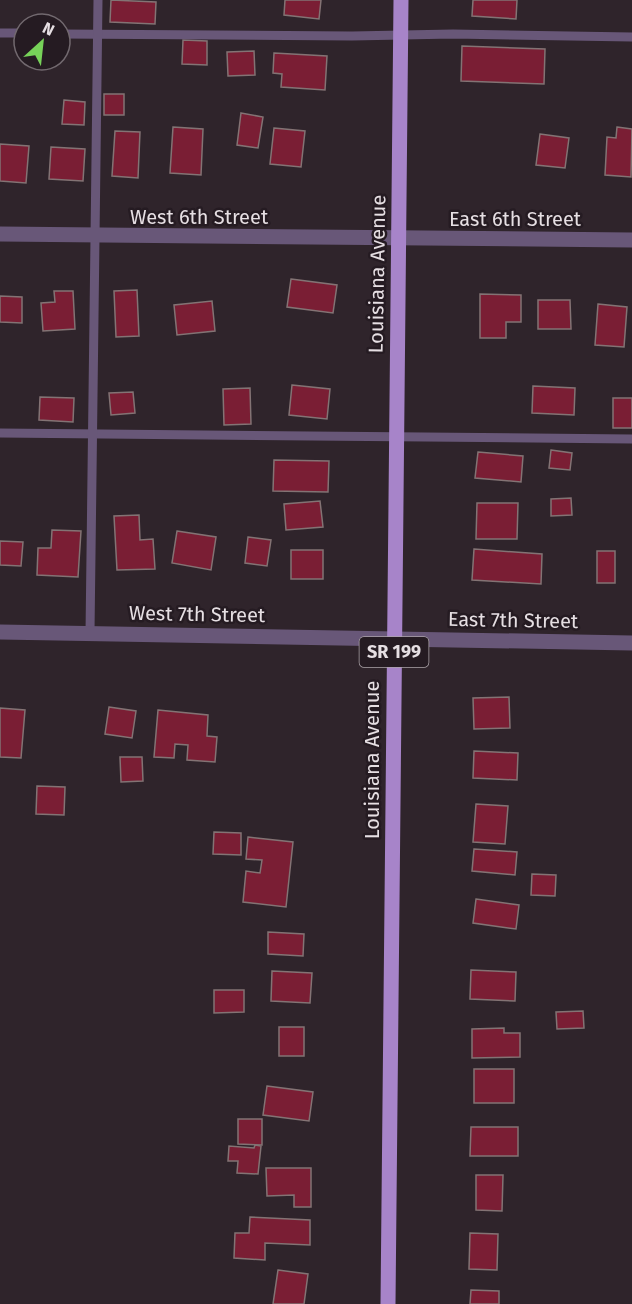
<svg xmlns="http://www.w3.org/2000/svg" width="632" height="1304" font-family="'Fira Sans',sans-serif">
<rect width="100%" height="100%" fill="#2f242b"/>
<g fill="#7a1e34" stroke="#837374" stroke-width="1.5">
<path d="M111,0L156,2L155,24L110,22Z"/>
<path d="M285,0H321L319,19L284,15Z"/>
<path d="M473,0H517L516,19L472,16Z"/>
<path d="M183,40L207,41V65L182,64Z"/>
<path d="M462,46L545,49L544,84L461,81Z"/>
<path d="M254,51L255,75L228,76L227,52Z"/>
<path d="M274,53L327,56L325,90L281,87L282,74L273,73Z"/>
<rect x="104" y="94" width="20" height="21"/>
<path d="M64,100L85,102L84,125L62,124Z"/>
<path d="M241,113L263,117L258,148L237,145Z"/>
<path d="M173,127L203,129L201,175L170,173Z"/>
<path d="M617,127L632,129L631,177L605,175L607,137L616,138Z"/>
<path d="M274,128L305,131L301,167L270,164Z"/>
<path d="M115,131L140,132L138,178L112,176Z"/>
<path d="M540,134L569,138L565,168L536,165Z"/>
<path d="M0,144L29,146L26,183L0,181Z"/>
<path d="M51,147L85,149L83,181L49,179Z"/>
<path d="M291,279L337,285L333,313L287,307Z"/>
<path d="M137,290L139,336L116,337L114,291Z"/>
<path d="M54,291H73L75,329L43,331L41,303L55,302Z"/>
<path d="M480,294L521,295V322H506V338H480Z"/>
<path d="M0,296L22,297V323L0,322Z"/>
<path d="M538,300H570L571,329H538Z"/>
<path d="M212,301L215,331L177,335L174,305Z"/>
<path d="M598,304L627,307L624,347L595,345Z"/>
<path d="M292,385L330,389L327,419L289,415Z"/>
<path d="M533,386L575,388L574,415L532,413Z"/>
<path d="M250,388L251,424L224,425L223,389Z"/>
<path d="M133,392L135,413L111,415L109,393Z"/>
<path d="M40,397L74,398L73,422L39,420Z"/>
<rect x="613" y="398" width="19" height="30"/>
<path d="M551,450L572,453L570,470L549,468Z"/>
<path d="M478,452L523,456L521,482L475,478Z"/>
<path d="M274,460L329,461L328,492L273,491Z"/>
<path d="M571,498L572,515L551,516V499Z"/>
<path d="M320,501L323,527L286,530L284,504Z"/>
<path d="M477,503H518L517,539H476Z"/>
<path d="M139,515L140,540L153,539L155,569L117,570L114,516Z"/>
<path d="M52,530L81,531L78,577L37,575L38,548H51Z"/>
<path d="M177,531L216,537L211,570L172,563Z"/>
<path d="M248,537L271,540L267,566L245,563Z"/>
<path d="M0,541L23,542L21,566L0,565Z"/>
<path d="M474,549L542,554L541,584L472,580Z"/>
<rect x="291" y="550" width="32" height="29"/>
<rect x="597" y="551" width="18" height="32"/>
<path d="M509,697L510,728L474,729L473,698Z"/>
<path d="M109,707L136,711L132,738L105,734Z"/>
<path d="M0,708L25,710L21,758L0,757Z"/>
<path d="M158,710L208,715L207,736L217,737L215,762L187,760L188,745L175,744L174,758L154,757Z"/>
<path d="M474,751L518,753L517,780L473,778Z"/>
<path d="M120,757H142L143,781L121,782Z"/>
<path d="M37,786L65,787L64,815L36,814Z"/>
<path d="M476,804L508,806L505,844L473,842Z"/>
<path d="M214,832L241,833V855L213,854Z"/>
<path d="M248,837L293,842L286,907L243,902L246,871L260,873L262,860L246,859Z"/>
<path d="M474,849L517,852L515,875L472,871Z"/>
<path d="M532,874L556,875L555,896L531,895Z"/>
<path d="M476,899L519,905L516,929L473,923Z"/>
<path d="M268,932L304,934L303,956L268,954Z"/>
<path d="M471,970L516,972L515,1001L470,999Z"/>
<path d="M272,971L312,973L310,1003L271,1001Z"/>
<path d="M214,990H244V1012L214,1013Z"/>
<path d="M583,1011L584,1028L557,1029L556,1012Z"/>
<rect x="279" y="1027" width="25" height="29"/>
<path d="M504,1028V1033H520V1057L472,1058V1029Z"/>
<rect x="474" y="1069" width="40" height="34"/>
<path d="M267,1086L313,1092L309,1121L263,1115Z"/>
<path d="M238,1119H262V1145L238,1144Z"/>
<path d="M471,1127H518V1156H470Z"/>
<path d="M255,1145L261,1146L258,1174L237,1173L238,1161H228L229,1146L254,1148Z"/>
<path d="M266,1168H311V1207H294V1195L267,1196Z"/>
<path d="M476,1175H503L502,1211L476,1210Z"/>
<path d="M250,1217L310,1220V1245L265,1243V1260L234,1258L235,1233H249Z"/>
<path d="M470,1233L498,1234L497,1270L469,1269Z"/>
<path d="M278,1270L308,1274L304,1304H273Z"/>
<path d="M471,1290L499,1291V1304H470Z"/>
</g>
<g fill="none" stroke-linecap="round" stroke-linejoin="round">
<g stroke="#685778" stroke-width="9">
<path d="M0,33H24"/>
<path d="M60,34L352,36L453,34L632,37"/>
<path d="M0,433L632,439"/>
<path d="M90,633L98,0"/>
</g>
<g stroke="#685778" stroke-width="15">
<path d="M0,234L632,240"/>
<path d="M0,632L632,643"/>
</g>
<path stroke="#a784c9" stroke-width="15" d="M388,1304L401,0"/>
</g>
<g text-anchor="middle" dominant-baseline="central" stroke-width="5" stroke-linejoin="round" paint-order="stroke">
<rect fill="#251b22" stroke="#aca4a9" stroke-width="1.5" x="359.5" y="637" width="69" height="30" rx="4.5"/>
<g font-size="18" font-weight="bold" fill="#e6dfe3">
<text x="394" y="652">SR 199</text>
</g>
<g font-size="20" fill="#e6dfe3" stroke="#251b22">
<text x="199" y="217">West 6th Street</text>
<text x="515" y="219">East 6th Street</text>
<text transform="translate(377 274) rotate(-89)">Louisiana Avenue</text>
<text transform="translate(197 614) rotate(1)">West 7th Street</text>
<text transform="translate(513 620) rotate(1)">East 7th Street</text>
<text transform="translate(372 760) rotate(-90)">Louisiana Avenue</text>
</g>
</g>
<g transform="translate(42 42) rotate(27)"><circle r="28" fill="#251b22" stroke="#72696f" stroke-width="1.5"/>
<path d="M0-4.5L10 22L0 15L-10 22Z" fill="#77d259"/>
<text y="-9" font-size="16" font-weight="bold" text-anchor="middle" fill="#e6dfe3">N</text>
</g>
</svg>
